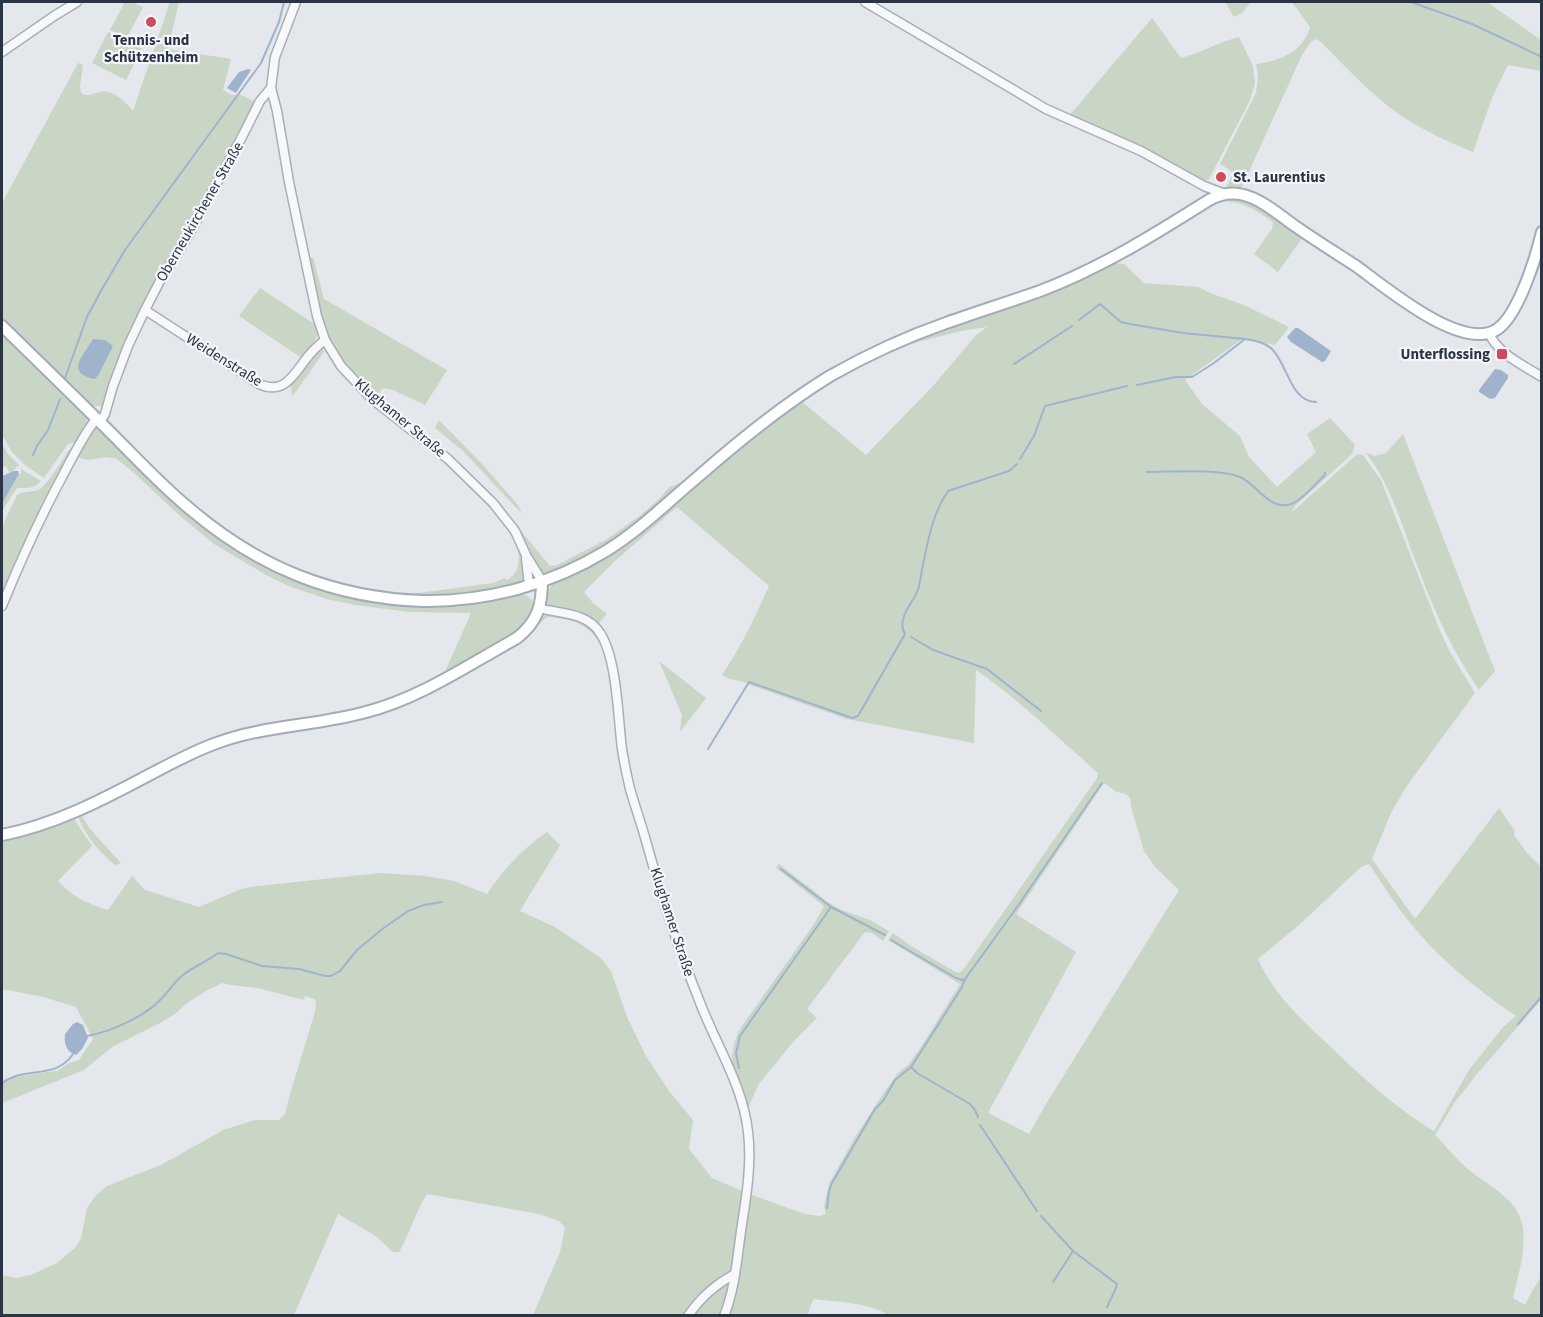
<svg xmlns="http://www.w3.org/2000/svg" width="1543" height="1317" font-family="'Source Sans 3',sans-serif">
<rect width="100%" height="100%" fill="#e4e7ec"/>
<g fill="#c9d6c5" fill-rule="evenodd">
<path d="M125,2H132L143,7L127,38L110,30Z"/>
<path d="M170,2H179L168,49L231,59L223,90L231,95H241L256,102L198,212L136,322L107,387L102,406H93L86,402L2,318V203L78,63L83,65L80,86L81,93C90,100 98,88 109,92C119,95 127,104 133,111Z"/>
<path d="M1225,2H1251L1242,13L1234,17Z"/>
<path d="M1292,2H1487L1541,40V71L1508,65L1492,98L1473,152C1448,142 1425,131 1403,117C1372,96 1346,67 1320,41L1315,39L1310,43L1302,55L1241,189H1225L1234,173L1220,164L1256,93L1258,76L1256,64C1280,61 1303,52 1310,27Z"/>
<path d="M1152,18L1181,58C1201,53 1218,42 1239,37L1253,66L1255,83L1250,100L1209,179L1205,181L1198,178L1135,144L1069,116Z"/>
<path d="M108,32L142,49L126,80L92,63Z"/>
<path d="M1225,198L1240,199L1257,205L1303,237L1278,272L1254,254L1272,229L1273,222C1260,213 1246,203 1230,202Z"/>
<path d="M308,256L313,258L314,261L324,299L447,370L425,405L393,390L383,388L375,398C359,381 340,364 329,344C317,322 313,281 308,256Z"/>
<path d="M1111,263L1124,264L1144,283L1199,287L1210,293L1244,305L1289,327L1275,345L1242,339L1185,380L1202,404L1240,436L1249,457L1277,487L1316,452L1307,434L1330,418L1355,445L1352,454L1295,506L1292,512L1355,456L1359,454L1363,455L1381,480L1440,631L1450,652L1475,693L1406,787L1391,813L1372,859L1415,919L1499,808L1515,831L1514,835L1527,853L1541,867V1000L1477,1074L1455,1102L1435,1135C1446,1146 1456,1159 1468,1169C1488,1186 1520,1199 1523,1229C1526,1252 1518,1275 1513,1298L1525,1305L1532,1291L1541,1277V1315L889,1316C870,1302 836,1302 814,1299L810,1307L808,1315H533L560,1252L565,1228L559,1221L539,1214L427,1194C415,1212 410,1234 399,1252H393L376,1236L338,1214L294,1315H2V1275L16,1278L31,1275L57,1263L76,1247L81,1238L87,1208L96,1195L107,1186L161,1165L223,1130L255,1120H279L285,1114L290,1094L315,1012L316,1000L305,996L304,1000L258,988L230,985L223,983L209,989L187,1003L175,1014L160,1023L112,1047L84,1070L2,1103V1084L10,1078L54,1071H57L69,1063L79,1060L93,1039L76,1007L43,997L2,989V838L72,816L92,846L58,881C76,899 84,902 108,910L132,876L145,890L199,907L241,889L249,887L380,873L426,876L454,881L487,894C503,870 523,848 547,832L560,845L520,911L555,927L601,958L611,971L627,1017L646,1056L669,1091L693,1120L689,1149L712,1178L749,1194L805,1214L819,1216L826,1214L824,1207L829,1184L855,1137L885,1091L898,1073L908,1065L921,1047L960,984L888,940L893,933L916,949L954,971L959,973L963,970L1097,778L1098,773C1058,738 1021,701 976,670L974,743L847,719L750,685C741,679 730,681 722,675C741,647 755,617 769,586L677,507L614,562L584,592L593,603L607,614L594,629L606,653C589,625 580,620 548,617L538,624L550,607C543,597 547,588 557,581L605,558L634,537L690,487L800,400L866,455L933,386L976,335L987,327L961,331L891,349ZM1104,783L1117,792L1126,794L1130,798L1131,807L1144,851L1155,867L1179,890L1046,1104L1029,1134L988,1113L1076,952L1016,914ZM1369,864C1384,887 1399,910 1417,931C1443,962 1483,994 1516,1016L1503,1027L1469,1070L1434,1131C1397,1109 1365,1080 1334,1050C1304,1022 1275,997 1258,959L1298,926L1361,867Z"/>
<path d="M260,288L316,325C321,339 310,348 302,358L239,316Z"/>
<path d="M2,329L87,416C89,427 82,434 76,442L68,444L44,478L26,466L11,451L2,434Z"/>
<path d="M322,347L324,352L292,397L291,385L314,353Z"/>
<path d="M439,420L483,465L518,505L522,514L463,451L435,428Z"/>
<path d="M97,427L101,428L182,509L218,539L282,575L309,585L446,606L476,603L520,593L526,595L532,600C534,606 534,613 530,618C516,639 467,661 444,674L471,613L409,612L355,605L327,599L291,587L266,575L214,544L178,514L134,473L117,459L107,457L87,460L77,457L93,428Z"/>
<path d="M1403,434L1495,671L1479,690C1453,652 1435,613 1419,570C1403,530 1392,485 1365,452L1374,456L1386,453Z"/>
<path d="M2,444L8,454L19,465L10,474L6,466L3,468L2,467Z"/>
<path d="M69,450H72L19,554L2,596V527L17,495C24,490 33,493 40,489C48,483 63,459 69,450Z"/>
<path d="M21,469L41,481C35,489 27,488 17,488L2,511V504L19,474H21Z"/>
<path d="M691,476C655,509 619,540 575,562C565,567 552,575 540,572L536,566L525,540L512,520L550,566L557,565L607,539L641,515L659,499L669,487L678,484Z"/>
<path d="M517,542C521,551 528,569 524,578C519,588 450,596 437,596C426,596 414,596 403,595L494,583L504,578L507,580C522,572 519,556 517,542Z"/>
<path d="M659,661L706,698L680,732L682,715Z"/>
<path d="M80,813L90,829L121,863L115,865C100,853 83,833 78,815Z"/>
<path d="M779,864L828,902L841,910L870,920L889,931L883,941L872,933L865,932L807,1009L817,1018L793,1042L759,1084L747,1110C735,1077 724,1063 740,1029L814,924L824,906L776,868Z"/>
</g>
<g fill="#9fb4cc">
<path d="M248,69L251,70L236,93L227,88L239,72Z"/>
<path d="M1295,328H1298L1331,351L1325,361L1322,362L1291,342L1287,337Z"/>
<path d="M93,339L105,340L113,346L99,374L95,379C64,373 84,355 93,339Z"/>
<path d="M1495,369L1501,370L1508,375V378L1495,398L1490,399L1479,392V390Z"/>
<path d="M14,471H18L19,474L2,504V476Z"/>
<path d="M77,1022L83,1025L88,1038L82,1049L76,1055C66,1052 64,1043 65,1034L73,1024Z"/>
</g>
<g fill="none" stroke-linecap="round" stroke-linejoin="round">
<g stroke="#9fb4cc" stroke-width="2">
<path d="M1411,2L1472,24L1542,57"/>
<path d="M1535,276L1542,257"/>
<path d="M1079,320L1100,304L1121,322L1130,324L1183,333L1245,339"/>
<path d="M1014,364L1072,326"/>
<path d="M65,378L87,317L102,289L125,250L261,63L279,22L284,2"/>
<path d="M1137,385L1176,377H1192L1214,363L1245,339C1254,340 1265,342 1272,349C1288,365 1290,401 1316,402"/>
<path d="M33,455L37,446L48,430L60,399"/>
<path d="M1020,459L1034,436L1045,406L1127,386"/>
<path d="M1147,472C1172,472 1218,468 1240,477C1256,484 1268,508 1287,505C1299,504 1315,484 1324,476L1325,473"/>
<path d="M911,637L933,650L987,669L1041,711"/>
<path d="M708,749L749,682L852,718L858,716L905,634C897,621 909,607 915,596C920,588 921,578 922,569C928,542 932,514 948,491L1009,471L1017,464"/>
<path d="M781,869L831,907L885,935"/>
<path d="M891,940L956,978L962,980L965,979L1015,910L1102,783"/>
<path d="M1518,1024L1542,996"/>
<path d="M87,1036C110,1032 146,1016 161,999C169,991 174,982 183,975C194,966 207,962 218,953L226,954L262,966L299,969L325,976H331L340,971L357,950L381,930L408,911L424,905L442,902"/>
<path d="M911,1067L917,1073L970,1104L975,1110L978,1117"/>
<path d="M739,1068L736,1053L740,1036L831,907"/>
<path d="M2,1083C25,1066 56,1080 73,1054"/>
<path d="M980,1125L1037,1211"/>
<path d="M827,1208L829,1191L832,1183L875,1109L883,1101L895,1080L911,1067L938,1025L962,987L965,979"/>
<path d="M1041,1216L1073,1251L1053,1282"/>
<path d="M1073,1251L1117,1284L1116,1288L1107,1307"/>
</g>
<defs>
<g id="minor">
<path d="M296,2L275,57L271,88L277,111L289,182L317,316L325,340L341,366L372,399L448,459L493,503L515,531L526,555L542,581"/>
<path d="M865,2L1046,109L1141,151L1204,186L1225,194"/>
<path d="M2,52L54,16L77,2"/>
<path d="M145,310L259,384C287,397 296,369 311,353C315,348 320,344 325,340"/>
<path d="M1489,333C1498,354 1523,365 1542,377"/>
<path d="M100,422L105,414L113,386L128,346L145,310L160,281L191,231L243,135L260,101L271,88"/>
<path d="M526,559L529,585"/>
<path d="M2,606C20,562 39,520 61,479C72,458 82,437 96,419"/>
<path d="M539,608C560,614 587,612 600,633C617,658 618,718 622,749C624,762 627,776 630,789C635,806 641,823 646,841C661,895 678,948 699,1000C715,1043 743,1085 748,1132C752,1165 746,1198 741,1231C737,1259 735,1289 724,1316"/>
<path d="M688,1316C700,1298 716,1284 735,1274"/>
</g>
<g id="major">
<path d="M2,326C39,362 76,398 113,435C138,460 163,487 190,509C258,567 333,598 423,601C487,602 552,584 606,551C640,530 669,501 700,475C741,439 783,405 830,376C867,355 906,337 946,323C977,312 1009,302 1040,291C1101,268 1155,234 1209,200C1220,194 1232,192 1244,195C1263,200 1279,215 1295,226C1315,240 1336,253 1356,266C1384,286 1460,351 1496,330C1518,317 1536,257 1542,232"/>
<path d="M2,835C54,825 102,800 149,775C170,764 192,752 214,744C263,725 316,726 366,712C420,698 468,665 517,638C537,622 542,607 542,581"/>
</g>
</defs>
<use href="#minor" stroke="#a9aeb7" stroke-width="11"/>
<use href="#major" stroke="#a3abb8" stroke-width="14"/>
<use href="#minor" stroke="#f7f8fa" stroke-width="8"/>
<use href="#major" stroke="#fff" stroke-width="10"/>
</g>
<g fill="#d1495b" stroke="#f4f6f9" stroke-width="2">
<circle cx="151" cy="22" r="6"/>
<circle cx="1221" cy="177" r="6"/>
<rect x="1496" y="348" width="12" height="12" rx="3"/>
</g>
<g text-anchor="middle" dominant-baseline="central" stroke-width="4.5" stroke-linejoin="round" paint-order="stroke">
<g font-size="15" font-weight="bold" fill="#2b3445" stroke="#f4f6f9">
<text x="151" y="40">Tennis- und<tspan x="151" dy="17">Schützenheim</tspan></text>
<text x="1233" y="177" text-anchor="start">St. Laurentius</text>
<text x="1490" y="354" text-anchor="end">Unterflossing</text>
</g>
<g font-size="15" fill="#2b3445" stroke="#f4f6f9">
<text transform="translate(200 212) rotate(-60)">Oberneukirchener Straße</text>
<text transform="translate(224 360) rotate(32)">Weidenstraße</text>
<text transform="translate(400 418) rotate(40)">Klughamer Straße</text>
<text transform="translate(672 922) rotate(72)">Klughamer Straße</text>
</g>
</g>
<rect width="1543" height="1317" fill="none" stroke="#2b3445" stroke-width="6"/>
</svg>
